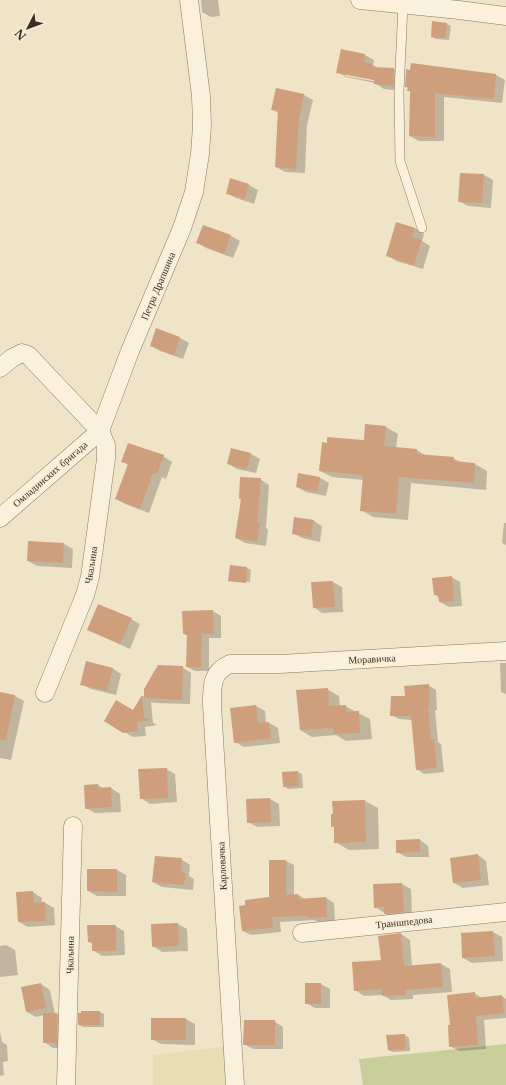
<svg xmlns="http://www.w3.org/2000/svg" width="506" height="1085" font-family="'Libre Baskerville',serif">
<rect width="100%" height="100%" fill="#f0e4c8"/>
<path fill="#e6deb5" d="M227,1046L240,1085H153V1055Z"/>
<path fill="#c9cf9b" d="M506,1044V1085H363L359,1059Z"/>
<g fill="#0003" fill-rule="evenodd">
<path d="M201,0H218L220,16L211,17L202,12Z"/>
<path d="M446,24L451,26L449,40L436,39L432,37Z"/>
<path d="M342,50L365,55L374,60L373,65L378,68L394,69L403,75L402,91L384,89L375,83L346,77L337,72ZM345,74L379,81V82L345,76Z"/>
<path d="M496,75L505,80L502,103L444,97V141H419L410,136L411,92L406,86Z"/>
<path d="M304,95L313,100L307,125L305,173L285,172L276,167L278,113L272,109Z"/>
<path d="M484,175L493,180L491,208L468,206L459,201Z"/>
<path d="M249,185L258,190L254,204L236,198L227,193Z"/>
<path d="M397,223L415,228L424,234L422,241L430,246L423,269L396,261L387,255Z"/>
<path d="M203,226L231,236L240,241L233,258L206,248L197,242Z"/>
<path d="M157,329L180,338L189,343L183,359L160,351L151,346Z"/>
<path d="M386,427L398,434L396,448L417,450L426,456L453,458L462,463L475,464L487,471L486,490L411,483L408,520L373,517L361,510L364,480L332,477L320,471Z"/>
<path d="M232,449L251,454L260,459L256,473L237,469L228,464Z"/>
<path d="M163,456L172,462L166,479L162,477L149,513L125,504L116,499L128,465L123,461Z"/>
<path d="M320,478L329,483L326,496L306,492L297,487Z"/>
<path d="M260,479L269,485L266,528L268,530L266,546L245,543L236,538L242,500L240,499Z"/>
<path d="M314,521L322,526L320,542L302,538L293,533Z"/>
<path d="M504,523H506V545L502,543Z"/>
<path d="M64,544L73,549L72,568L37,566L28,561Z"/>
<path d="M247,568L251,570L250,582L233,580V582L229,580Z"/>
<path d="M451,577L460,582L462,606L449,607L440,602L439,597L435,595Z"/>
<path d="M333,582L342,587L343,612L322,613L314,607L312,583Z"/>
<path d="M213,611L221,616V638H209V671H195L187,667L188,636L184,634Z"/>
<path d="M131,619L140,624L130,649L88,630Z"/>
<path d="M500,663H506V694L501,692Z"/>
<path d="M182,667L191,673L190,704L154,703L151,702L153,723L157,725L145,727L146,736L133,737L105,721L133,711L142,696L145,697Z"/>
<path d="M112,668L121,674L116,695L91,689L82,684Z"/>
<path d="M428,685L436,690L437,710H435L438,742L441,744L444,772L424,774L417,769L412,720L399,719L391,715L406,697Z"/>
<path d="M327,689L339,696L340,707L345,706L370,719L372,739L346,741L336,735L312,737L300,730Z"/>
<path d="M0,693L15,696L24,701L11,760L0,758Z"/>
<path d="M256,706L265,711L266,723H269L278,728L280,743L244,747L235,742Z"/>
<path d="M166,769L175,774L177,802L150,804L141,798Z"/>
<path d="M298,772L302,774L303,788L288,789L284,786Z"/>
<path d="M98,785L104,789L111,788L120,794L121,812L95,813L86,808Z"/>
<path d="M270,799L279,804L280,826L257,827L248,822Z"/>
<path d="M365,801L378,808L379,849L349,850L335,842V828L332,826Z"/>
<path d="M420,840L428,846L429,857H406L397,852Z"/>
<path d="M478,855L486,861L489,885L463,888L454,883Z"/>
<path d="M181,859L190,865L189,876L194,879L193,890L162,887L153,882Z"/>
<path d="M286,861L294,865V895H298L305,899L326,898L334,903L335,921L318,922L314,920L280,922L281,932L251,935L243,931L270,898Z"/>
<path d="M88,870H117L126,875V896H97L88,891Z"/>
<path d="M402,884L411,889L412,917L394,919L375,907Z"/>
<path d="M33,892L42,898V903H45L54,908L55,925L28,927L19,922Z"/>
<path d="M178,924L187,929L188,951L162,952L153,946L152,925Z"/>
<path d="M115,926L124,931L125,955L102,956L93,950V944L89,942Z"/>
<path d="M493,932L502,937L503,961L472,963L463,958Z"/>
<path d="M401,934L410,940L412,966L441,964L450,969L452,992L413,995V999L391,1000L382,995L364,996L355,990L382,961Z"/>
<path d="M6,945L15,950L18,975L0,977V946Z"/>
<path d="M41,984L50,990L55,1014H57L66,1019L65,1048H53L44,1042V1015L36,1017L27,1012Z"/>
<path d="M306,984H321L330,989V1008H315L306,1003Z"/>
<path d="M474,993L482,998L502,996L506,999V1018L484,1020L486,1049L459,1051L450,1046L451,1026Z"/>
<path d="M82,1012H100L104,1014V1027H83L79,1025Z"/>
<path d="M152,1019H186L195,1024V1045L161,1044L152,1039Z"/>
<path d="M274,1021L283,1027V1049H253L244,1044Z"/>
<path d="M0,1032L2,1042L7,1045L8,1061L3,1062L4,1075L0,1076Z"/>
<path d="M405,1035L409,1038L410,1051L393,1052L388,1050Z"/>
</g>
<g fill="#cf9f7d">
<path d="M432,21L447,23L445,38L431,37Z"/>
<path d="M341,49L365,54L364,62L373,64L372,67L394,68L393,86L374,84V80L336,73Z"/>
<path d="M411,63L496,74L494,99L435,93V137L409,136L410,91H407L408,87H405L406,69L410,70Z"/>
<path d="M276,88L304,94L299,119L296,169L275,167L278,111L271,110Z"/>
<path d="M460,173L484,174L482,203L458,202Z"/>
<path d="M230,178L249,184L245,199L226,194Z"/>
<path d="M396,222L415,228L412,237L422,240L414,265L386,256Z"/>
<path d="M203,225L231,235L224,254L196,243Z"/>
<path d="M156,328L180,337L174,355L150,346Z"/>
<path d="M365,424L386,426L384,446L417,449V454L454,457L453,461L475,463L474,483L399,477L396,514L360,511L363,475L319,471L322,442L327,443V437L364,440Z"/>
<path d="M128,443L164,455L157,474L153,473L140,509L115,499L128,464L121,462Z"/>
<path d="M231,448L251,453L247,469L227,464Z"/>
<path d="M298,473L320,477L317,492L296,487Z"/>
<path d="M240,477L261,478L257,523H260L257,542L235,538L241,499H239Z"/>
<path d="M294,517L314,520L311,537L292,534Z"/>
<path d="M28,541L64,543L63,563L27,561Z"/>
<path d="M230,565L247,567L246,583L228,581Z"/>
<path d="M452,576L454,601L439,602L438,595H434L432,578Z"/>
<path d="M333,581L335,607L313,608L311,582Z"/>
<path d="M98,604L132,618L120,644L87,630Z"/>
<path d="M213,610L214,634H202L201,667H186L187,634H183L182,611Z"/>
<path d="M86,661L113,668L107,691L80,685Z"/>
<path d="M158,665L183,666L182,700L144,698V689Z"/>
<path d="M429,684L430,706H428L431,739H434L437,768L416,770L411,716H390L391,696H405L404,686Z"/>
<path d="M328,688L329,706L346,705V712L359,711L360,733L334,734L333,728L300,730L296,690Z"/>
<path d="M0,692L15,695L6,740H0Z"/>
<path d="M142,695L144,717L151,720L137,722L138,731L123,733L104,721L116,700L133,710Z"/>
<path d="M256,705L258,723L269,722L271,738L234,743L230,708Z"/>
<path d="M167,768L168,798L140,799L138,769Z"/>
<path d="M298,771L299,786L283,787L282,772Z"/>
<path d="M98,784V788L111,787L112,807L85,809L84,785Z"/>
<path d="M270,798L271,822L247,823L246,799Z"/>
<path d="M365,800L366,842L334,843V826L331,827V814H333L332,801Z"/>
<path d="M420,839V852L396,853V840Z"/>
<path d="M478,854L481,880L453,883L450,858Z"/>
<path d="M155,856L182,858L181,872L186,873L184,885L152,882Z"/>
<path d="M269,860H286V895L298,894L299,899L326,897L327,917L308,918V916L272,917L273,928L242,931L239,906L245,905V900L269,897Z"/>
<path d="M87,869H117V892L87,891Z"/>
<path d="M402,883L404,912L384,914V907L374,908L373,884Z"/>
<path d="M33,891L34,903L45,902L46,921L18,922L16,892Z"/>
<path d="M178,923L179,946L152,947L151,924Z"/>
<path d="M87,925H116V951H92V942H88Z"/>
<path d="M493,931L495,956L462,958L461,933Z"/>
<path d="M401,933L404,966L441,963L443,987L405,990V995L382,996L381,989L354,991L352,962L381,960L378,936Z"/>
<path d="M41,983L46,1008L26,1012L21,987Z"/>
<rect x="305" y="983" width="16" height="21"/>
<path d="M475,992V998L502,995L504,1013L476,1016L478,1045L449,1047L448,1025H450L447,995Z"/>
<path d="M81,1011H100V1025H78V1013H81Z"/>
<rect x="43" y="1013" width="14" height="30"/>
<rect x="151" y="1018" width="35" height="22"/>
<path d="M244,1020H275V1045H243Z"/>
<path d="M405,1034L406,1049L388,1050L386,1035Z"/>
</g>
<g fill="none" stroke-linecap="round" stroke-linejoin="round">
<defs>
<path id="lane" d="M403,4L399,92L400,161L422,228"/>
<g id="street">
<path d="M360,0L459,10L506,16"/>
<path d="M0,368L12,358L22,353L28,355L100,431L106,445V459L90,577L85,595L45,693"/>
<path d="M0,518L100,431L130,351L182,228L194,192L200,154L202,125L201,96L189,0"/>
<path d="M302,933L506,912"/>
<path d="M66,1085L73,826"/>
<path d="M235,1085L212,705C212,687 211,672 230,664H280L506,651"/>
</g>
</defs>
<use href="#lane" stroke="#8d765c" stroke-width="10"/>
<use href="#street" stroke="#8d765c" stroke-width="19"/>
<use href="#lane" stroke="#faf1dc" stroke-width="9"/>
<use href="#street" stroke="#faf1dc" stroke-width="18"/>
</g>
<g text-anchor="middle" dominant-baseline="central" stroke-width="3" stroke-linejoin="round" paint-order="stroke">
<g font-size="10" fill="#3d2e20" stroke="#f7eed8">
<text transform="translate(158 286) rotate(-67)">Петра Драпшина</text>
<text transform="translate(50 474) rotate(-41)">Омладинских бригада</text>
<text transform="translate(91 565) rotate(-81)">Чкаљина</text>
<text transform="translate(372 659) rotate(-3)">Моравичка</text>
<text transform="translate(222 866) rotate(-93)">Карловачка</text>
<text transform="translate(404 922) rotate(-6)">Траншпедова</text>
<text transform="translate(70 955) rotate(-89)">Чкаљина</text>
</g>
</g>
<g transform="translate(28 28) rotate(228)" stroke="#f7eed8" stroke-width="3" paint-order="stroke">
<path d="M0-3L7 15L0 10L-7 15Z" fill="#3d2e20"/>
<text y="-6" font-size="11" font-weight="bold" text-anchor="middle" fill="#3d2e20">N</text>
</g>
</svg>
